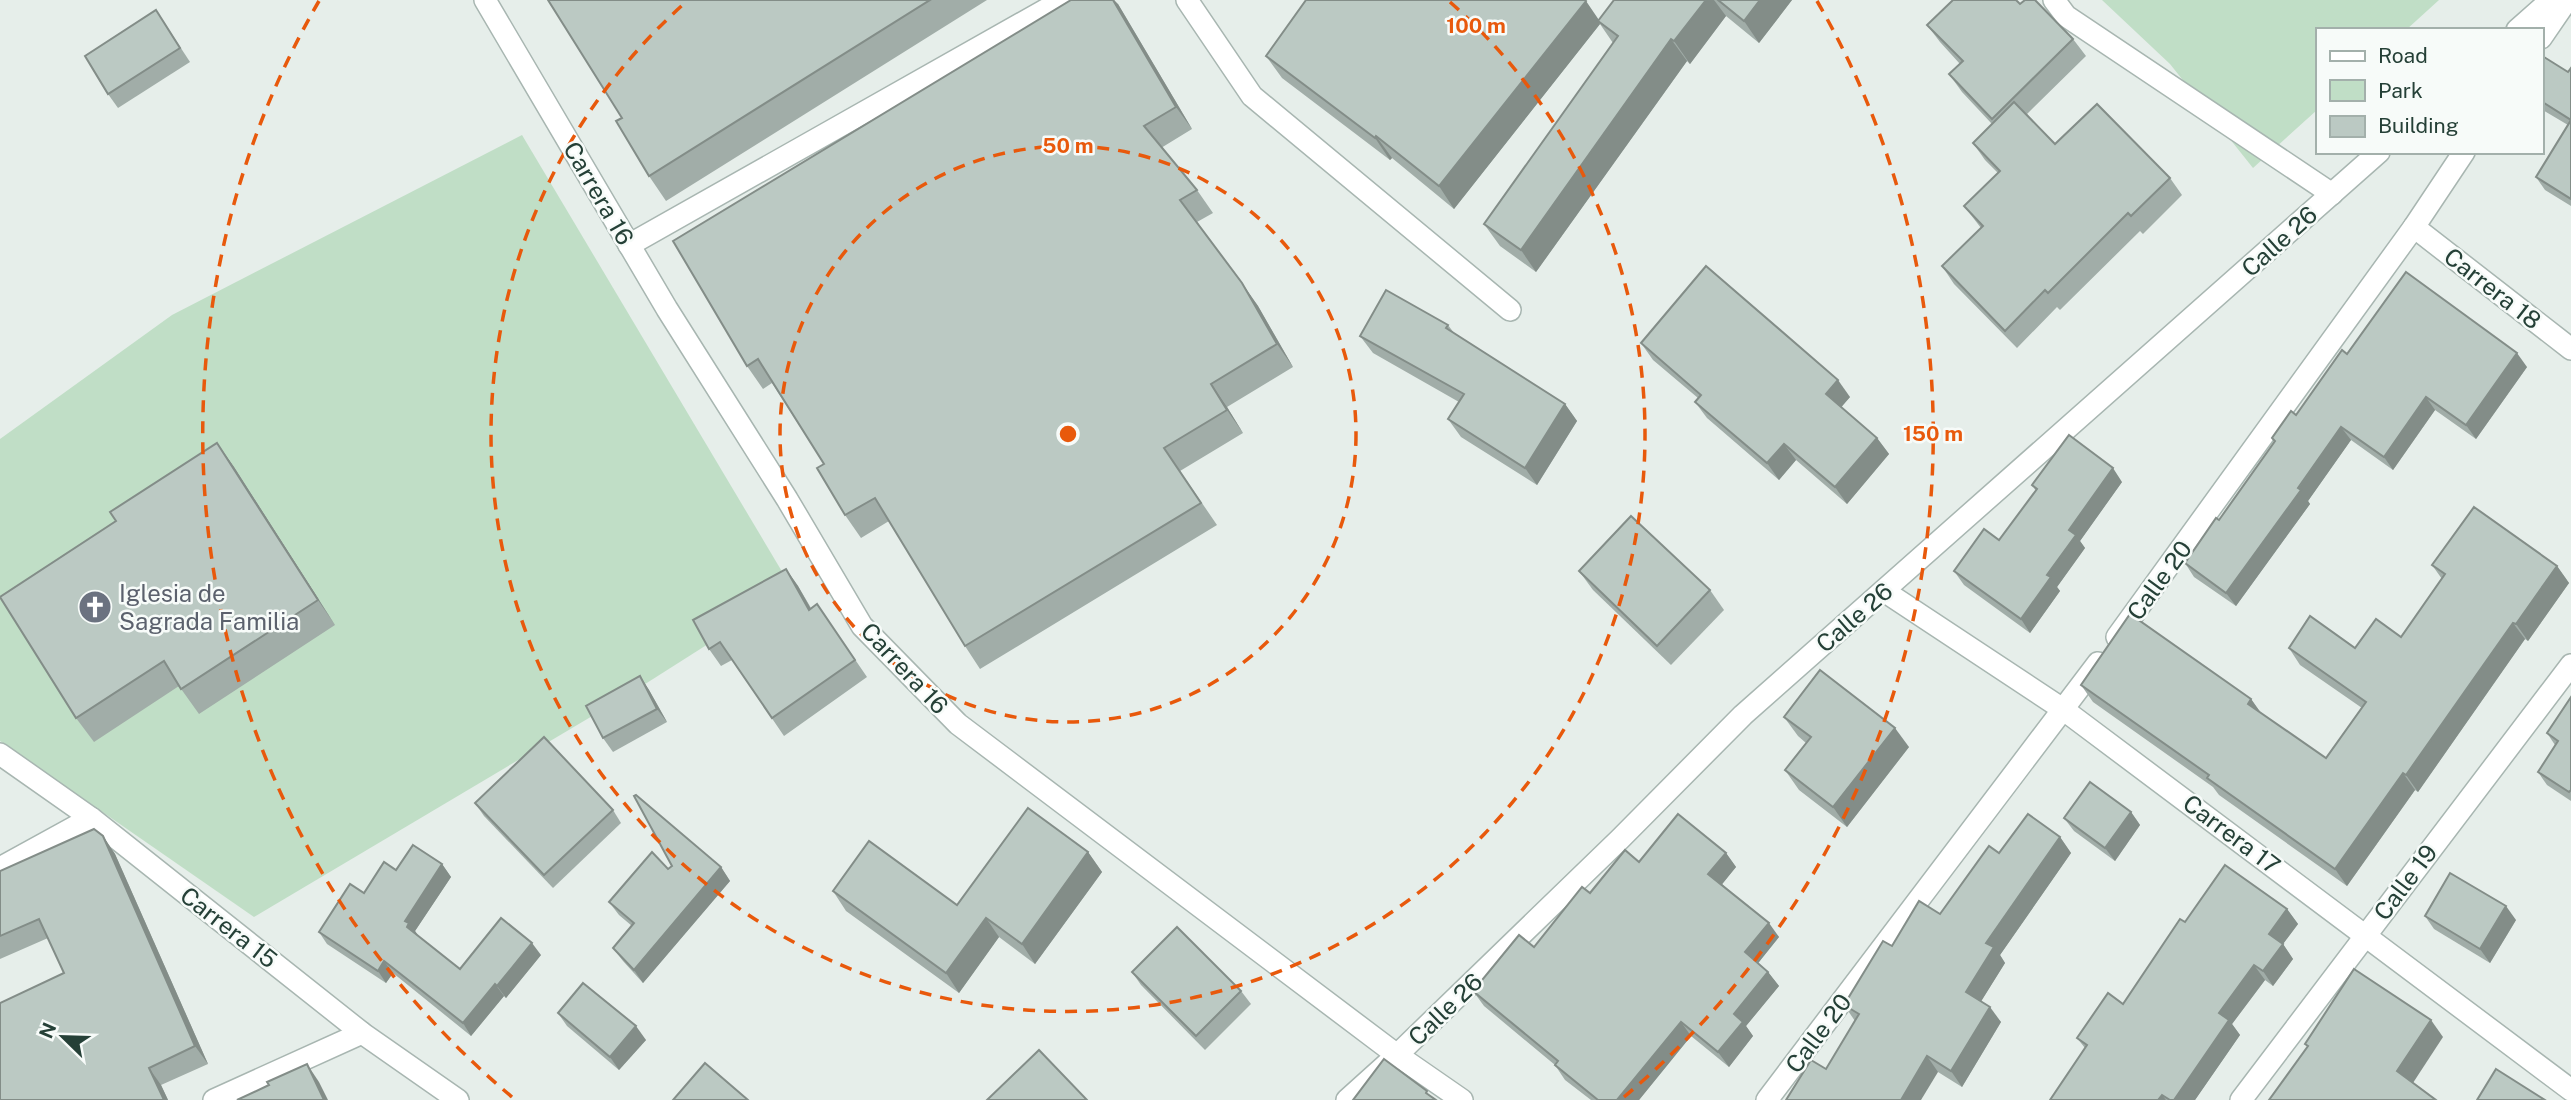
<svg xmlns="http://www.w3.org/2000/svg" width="2571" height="1100" font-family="'Public Sans',sans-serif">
<rect width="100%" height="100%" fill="#e6eeea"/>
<g fill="#c0dec6">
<path d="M2102,0H2439L2406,30H2317V110L2253,168L2170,64Z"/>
<path d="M522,135L793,590L631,693L254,917L0,741V439L172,315Z"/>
</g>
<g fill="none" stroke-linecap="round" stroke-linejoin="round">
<defs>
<g id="minor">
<path d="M485,0L667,309L787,499L862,626L958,724L1397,1055L1462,1100"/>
<path d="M1187,0L1252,96L1510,310"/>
<path d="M2054,0L2066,16L2332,194"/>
<path d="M2541,38L2567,0"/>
<path d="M2414,227L2571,349"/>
<path d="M629,245L1063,0"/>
<path d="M1884,591L2064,710L2571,1090"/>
<path d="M2117,637L2414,227L2464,152"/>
<path d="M0,754L91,818L362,1033L458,1100"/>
<path d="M0,868L91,818"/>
<path d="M214,1100L362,1033"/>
<path d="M1767,1100L2098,663"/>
<path d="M2241,1100L2571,665"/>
</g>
<g id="tertiary">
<path d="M2517,30L2551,0"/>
<path d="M1347,1100L1397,1055L1620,839L1743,715L2379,152"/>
</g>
</defs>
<use href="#minor" stroke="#a8b6b1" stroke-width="24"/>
<use href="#tertiary" stroke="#a8b6b1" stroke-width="24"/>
<use href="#minor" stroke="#fff" stroke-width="21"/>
<use href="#tertiary" stroke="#fff" stroke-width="21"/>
</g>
<g fill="#a1ada8">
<path d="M548,0H987L666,201L649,176L622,118Z"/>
<path d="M1614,0H1792L1759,43L1726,16L1690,64L1687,61L1536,272L1500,246L1484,224L1613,43L1600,24L1454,209L1392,158L1390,160L1282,78L1266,56L1599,20Z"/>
<path d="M1118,4L1192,129L1161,148L1197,190L1213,213L1197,222L1258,306L1293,367L1227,407L1243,433L1180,471L1217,525L980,669L965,646L889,521L861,538L845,515L824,464L772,383L763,389L747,366Z"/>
<path d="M2020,4L2073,39L2086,56L2027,114L2055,144L2170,178L2182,195L2143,234L2140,231L2060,310L2057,307L2017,348L1954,284L1942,266L1981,228L1964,206L1998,173L1985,160L1973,143L1992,124L1962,92L1949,74L1960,64L1940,42L1927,25Z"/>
<path d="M156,10L190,62L118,108L108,94Z"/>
<path d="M2541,62L2568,72L2571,68V206L2545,190L2536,177L2568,125L2541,109Z"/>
<path d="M1448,325L1454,333L1565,404L1577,421L1537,485L1461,437L1448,419L1459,402L1373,353L1360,336Z"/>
<path d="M1641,343L1850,397L1841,407L1877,438L1889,454L1847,504L1796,460L1779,480L1707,418L1695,402L1698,398L1653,360Z"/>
<path d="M2347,354L2527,367L2476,439L2435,410L2393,470L2351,440L2308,501L2310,504L2236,606L2194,577L2185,563L2219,520L2274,442L2272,438L2296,415Z"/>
<path d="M217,443L234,467L335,625L199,714L179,686L94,742L76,718L116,521Z"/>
<path d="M2122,482L2080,541L2085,548L2057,587L2060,591L2030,633L1964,585L1954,571L1999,540L2036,491L2032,485Z"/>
<path d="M2432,565L2557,566L2569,583L2528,641L2525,639L2418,792L2415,790L2347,886L2219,795L2213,787L2093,702L2081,685L2251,699L2261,713L2326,758L2362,708L2300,665L2289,648H2355L2401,637L2442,579Z"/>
<path d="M786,569L798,586L811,608L817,604L867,677L784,736L732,660L721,666L709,649Z"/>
<path d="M1579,571L1710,590L1724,610L1671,665L1593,590Z"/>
<path d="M640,676L649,690L667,722L613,752L603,738Z"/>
<path d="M2571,697V801L2547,785L2538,772L2555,745L2547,733Z"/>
<path d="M1784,717L1909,747L1847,827L1799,790L1785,770L1806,743L1798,736Z"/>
<path d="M475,803L613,810L621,823L553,888L484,816Z"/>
<path d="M2131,812L2140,825L2115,861L2074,831L2064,818Z"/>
<path d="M103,836L115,854L208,1064L161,1085L168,1100H0L64,973L48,938L0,959V871Z"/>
<path d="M2060,837L2071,853L2000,955L2005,963L1981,1001L2001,1022L1962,1087L1938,1072L1826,1069L1855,1021L1844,1005L1892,946L1940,914L1999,853Z"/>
<path d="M1088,852L1102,872L1035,964L999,937L959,993L846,911L833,891L957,905Z"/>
<path d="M1726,853L1736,867L1722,884L1779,937L1758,963L1768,972L1779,986L1746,1026L1753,1036L1729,1067L1691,1036L1639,1100H1591L1565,1080L1555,1065L1484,1006L1473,991L1534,947L1590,893L1639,862Z"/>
<path d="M442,864L451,877L415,931L417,935L460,969L541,955L506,998L504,996L471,1036L393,973L386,983L327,944L319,932L364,893L396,870Z"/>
<path d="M721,867L730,881L643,983L623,961L613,948L632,926L619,915L609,902L668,869Z"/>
<path d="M2287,909L2298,924L2283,944L2293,959L2273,986L2265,980L2232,1024L2240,1035L2195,1100H2050L2085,1048L2077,1038L2123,1004L2185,922Z"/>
<path d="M2425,916L2516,920L2490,963L2434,929Z"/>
<path d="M1132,972L1241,991L1251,1004L1205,1050L1141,985Z"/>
<path d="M558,1013L646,1040L619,1070L567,1026Z"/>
</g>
<g fill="#838d88">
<path d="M1113,0H1114L1118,4L1192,129L1176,107Z"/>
<path d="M1706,0H1714L1726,16L1690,64L1674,41Z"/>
<path d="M1760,0H1792L1759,43L1744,21Z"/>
<path d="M1586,1L1601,23L1598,21L1600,24L1454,209L1439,186Z"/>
<path d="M1671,39L1687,61L1536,272L1521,250Z"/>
<path d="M1376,136L1392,158L1390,160L1375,138Z"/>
<path d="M1242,283L1258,306L1293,367L1277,344Z"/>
<path d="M2517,353L2527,367L2476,439L2466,425Z"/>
<path d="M1838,380L1850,397L1838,411L1826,394Z"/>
<path d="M1211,384L1227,407L1243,433L1227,410Z"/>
<path d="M2426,397L2435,410L2393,470L2384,457Z"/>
<path d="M1565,404L1577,421L1537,485L1525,468Z"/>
<path d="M2341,427L2351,440L2308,501L2310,504L2236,606L2226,593Z"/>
<path d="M1877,438L1889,454L1847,504L1835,487Z"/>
<path d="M217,443L234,467L335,625L318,600Z"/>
<path d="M1784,444L1796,460L1779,480L1767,463Z"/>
<path d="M2113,468L2122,482L2080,541L2085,548L2057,587L2060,591L2030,633L2021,619L2047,575L2069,530Z"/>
<path d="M2557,566L2569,583L2528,641L2516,624Z"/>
<path d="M786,569L798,586L821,627L809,610Z"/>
<path d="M2513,623L2525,639L2418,792L2406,775Z"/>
<path d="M640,676L649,690L667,722L657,709Z"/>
<path d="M2251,699L2263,716L2248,704Z"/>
<path d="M1895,728L1909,747L1847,827L1833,807Z"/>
<path d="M2403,773L2415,790L2347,886L2335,869Z"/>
<path d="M2131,812L2140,825L2115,861L2105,848Z"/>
<path d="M103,836L115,854L208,1064L195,1046Z"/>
<path d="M2060,837L2071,853L2000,955L2005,963L1977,1008L1966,992L1986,943Z"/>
<path d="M1088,852L1102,872L1035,964L1022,944Z"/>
<path d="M1726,853L1736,867L1719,888L1708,874Z"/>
<path d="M442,864L451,877L415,931L418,935L407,927L405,921Z"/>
<path d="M721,867L730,881L643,983L634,970Z"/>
<path d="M2506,906L2516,920L2490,963L2480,949Z"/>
<path d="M2287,909L2298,924L2283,944L2293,959L2273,986L2263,971L2269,934Z"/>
<path d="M986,918L999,937L959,993L946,973Z"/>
<path d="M1769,923L1779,937L1755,967L1745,952Z"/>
<path d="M532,943L541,955L506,998L497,986Z"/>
<path d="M384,961L393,973L386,983L378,971Z"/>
<path d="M2254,965L2265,980L2232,1024L2240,1035L2195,1100H2174L2219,1013Z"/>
<path d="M1768,972L1779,986L1746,1026L1753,1036L1729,1067L1718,1052L1734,1014Z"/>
<path d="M495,984L504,996L471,1036L463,1023Z"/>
<path d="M1990,1007L2001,1022L1962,1087L1951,1071Z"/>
<path d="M2431,1020L2443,1037L2409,1089L2397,1071Z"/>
<path d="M1681,1022L1691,1036L1639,1100H1617Z"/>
<path d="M636,1026L646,1040L619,1070L610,1057Z"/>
<path d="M1927,1056L1938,1072L1921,1100H1901Z"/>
<path d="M307,1064L319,1082L328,1100H324Z"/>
<path d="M149,1068L161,1085L168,1100H164Z"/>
<path d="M2162,1095L2166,1100H2158Z"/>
</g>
<g fill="#bbc9c3" stroke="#838d88" stroke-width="2">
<path d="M548,0H930L649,176L616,121L622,118Z"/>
<path d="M1071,0H1113L1176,107L1144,126L1197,190L1180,200L1242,283L1277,344L1211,384L1227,410L1164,448L1201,503L965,646L875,498L845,515L817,468L824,464L758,359L747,366L673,241Z"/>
<path d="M1306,0H1585L1586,1L1439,186L1376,136L1375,138L1266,56Z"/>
<path d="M1614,0H1706L1674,41L1671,39L1521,250L1484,224L1618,36L1598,21Z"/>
<path d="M1718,0H1760L1744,21Z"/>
<path d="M1953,0H2016L2020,4L2025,0H2035L2073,39L1992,119L1949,74L1963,61L1927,25Z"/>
<path d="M156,10L180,48L108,94L85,56Z"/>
<path d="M2544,57L2568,72L2571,68V120L2541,101V62Z"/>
<path d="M2014,102L2055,144L2097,104L2170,178L2131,216L2128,213L2048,293L2045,290L2005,331L1942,266L1983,226L1964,206L2000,171L1973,143Z"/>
<path d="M2571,120V199L2536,177Z"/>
<path d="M1706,266L1838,380L1826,394L1877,438L1835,487L1784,444L1767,463L1695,402L1701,395L1641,343Z"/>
<path d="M2406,272L2517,353L2466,425L2426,397L2384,457L2341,427L2298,488L2301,490L2226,593L2185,563L2216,518L2219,520L2275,441L2272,438L2291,411L2296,415L2342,350L2347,354Z"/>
<path d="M1386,290L1448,325L1446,328L1565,404L1525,468L1448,419L1464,394L1360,336Z"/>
<path d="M2069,435L2113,468L2069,530L2076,535L2047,575L2051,577L2021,619L1954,571L1984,529L1999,540L2037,489L2032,485Z"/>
<path d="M217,443L318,600L181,689L164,661L76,718L0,597L116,521L110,512Z"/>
<path d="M2474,507L2557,566L2516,624L2513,623L2406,775L2403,773L2335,869L2207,778L2209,775L2081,685L2130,614L2251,699L2248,704L2326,758L2366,702L2289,648L2310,616L2355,648L2376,619L2401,637L2445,574L2432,565Z"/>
<path d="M1631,516L1710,590L1657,646L1579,571Z"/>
<path d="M786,569L809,610L817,604L855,660L772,718L720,642L709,649L693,620Z"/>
<path d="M1820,670L1895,728L1833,807L1785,770L1811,737L1784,717Z"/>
<path d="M640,676L657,709L603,738L586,706Z"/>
<path d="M2571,697V790L2569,792L2538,772L2558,741L2547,733Z"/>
<path d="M544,737L613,810L544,875L475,803Z"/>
<path d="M2090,782L2131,812L2105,848L2064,818Z"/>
<path d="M636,795L721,867L634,970L613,948L634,923L609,902L652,852L668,869L672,866L634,796Z"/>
<path d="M1028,808L1088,852L1022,944L986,918L946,973L833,891L869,841L957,905Z"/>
<path d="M1678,814L1726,853L1708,874L1769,923L1745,952L1768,972L1734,1014L1743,1022L1718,1052L1681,1022L1617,1100H1598L1555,1065L1558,1061L1473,991L1519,935L1534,947L1582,887L1590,893L1625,850L1639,862Z"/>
<path d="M2028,814L2060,837L1986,943L1994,947L1966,992L1990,1007L1951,1071L1927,1056L1901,1100H1786L1811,1060L1826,1069L1859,1014L1844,1005L1883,941L1892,946L1919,901L1940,914L1989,846L1999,853Z"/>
<path d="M94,829L103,836L195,1046L149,1068L164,1100H0V1003L64,973L39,919L0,936V871Z"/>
<path d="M413,845L442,864L405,921L409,923L407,927L460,969L501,918L532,943L497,986L495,984L463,1023L384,961L378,971L319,932L350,884L364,893L384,862L396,870Z"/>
<path d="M2225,865L2287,909L2269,934L2283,944L2263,971L2254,965L2219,1013L2229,1020L2174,1100H2170L2162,1095L2158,1100H2050L2087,1045L2077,1038L2108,993L2123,1004L2180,919L2185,922Z"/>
<path d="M2450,873L2506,906L2480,949L2425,916Z"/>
<path d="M1177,927L1241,991L1196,1036L1132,972Z"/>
<path d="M2354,969L2431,1020L2397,1071L2436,1100H2269L2308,1046L2305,1044Z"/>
<path d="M583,983L636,1026L610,1057L558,1013Z"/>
<path d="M1039,1050L1087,1100H987Z"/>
<path d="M1384,1059L1427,1091L1426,1093L1436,1100H1353Z"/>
<path d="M705,1063L748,1100H673Z"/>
<path d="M307,1064L324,1100H237L269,1085L267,1082Z"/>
<path d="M2496,1069L2545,1100H2477Z"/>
</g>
<g fill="none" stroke="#e8590c" stroke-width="3.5" stroke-dasharray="12 9">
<circle cx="1068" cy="434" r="288"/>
<path d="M1450 2A577 577 0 1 1 686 2"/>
<path d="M512 1097A865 865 0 0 1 319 1M1817 1A865 865 0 0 1 1624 1097"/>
</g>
<defs>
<symbol id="church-disc" viewBox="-11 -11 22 22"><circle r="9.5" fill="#6b7280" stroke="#f7fbf9"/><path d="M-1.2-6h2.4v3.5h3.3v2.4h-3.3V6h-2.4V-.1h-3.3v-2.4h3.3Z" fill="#fff"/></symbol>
</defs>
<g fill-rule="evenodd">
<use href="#church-disc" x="76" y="588" width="38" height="38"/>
</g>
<g text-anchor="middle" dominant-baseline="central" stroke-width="5" stroke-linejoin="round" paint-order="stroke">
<g font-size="24" fill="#254037" stroke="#f7fbf9">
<text transform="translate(599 193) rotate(60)">Carrera 16</text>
<text transform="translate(2279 241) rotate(-42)">Calle 26</text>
<text transform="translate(2493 288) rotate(38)">Carrera 18</text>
<text transform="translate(2159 580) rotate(-54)">Calle 20</text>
<text transform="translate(1854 617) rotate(-41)">Calle 26</text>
<text transform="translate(905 668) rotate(47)">Carrera 16</text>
<text transform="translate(2232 834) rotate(37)">Carrera 17</text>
<text transform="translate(2405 882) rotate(-53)">Calle 19</text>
<text transform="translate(229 927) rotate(38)">Carrera 15</text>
<text transform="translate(1445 1009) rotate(-44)">Calle 26</text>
<text transform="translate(1818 1033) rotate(-53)">Calle 20</text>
</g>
<g font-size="24" fill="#5b616d" stroke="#f7fbf9" text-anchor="start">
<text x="119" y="593">Iglesia de<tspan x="119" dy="28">Sagrada Familia</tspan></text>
</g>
</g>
<circle cx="1068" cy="434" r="10" fill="#e8590c" stroke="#f7fbf9" stroke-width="3.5"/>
<g font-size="21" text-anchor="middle" font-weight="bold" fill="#e8590c" stroke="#f7fbf9" stroke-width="5" stroke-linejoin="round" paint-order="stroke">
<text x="1476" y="33">100 m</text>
<text x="1068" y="153">50 m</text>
<text x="1933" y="441">150 m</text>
</g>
<rect x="2316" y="28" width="228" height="126" fill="#f7fbf9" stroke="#a3b0ab" stroke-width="2"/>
<rect x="2330" y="51" width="35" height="10" fill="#ffffff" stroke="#a3b0ab" stroke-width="2"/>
<text x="2378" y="63" font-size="21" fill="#254037">Road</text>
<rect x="2330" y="80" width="35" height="21" fill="#c0dec6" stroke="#a3b0ab" stroke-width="2"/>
<text x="2378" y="98" font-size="21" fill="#254037">Park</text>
<rect x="2330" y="116" width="35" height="21" fill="#bbc9c3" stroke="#a3b0ab" stroke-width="2"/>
<text x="2378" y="133" font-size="21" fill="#254037">Building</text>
<g transform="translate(63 1037) rotate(293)" stroke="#f7fbf9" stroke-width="5" paint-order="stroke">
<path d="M0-5L12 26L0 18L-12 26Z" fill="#254037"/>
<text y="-10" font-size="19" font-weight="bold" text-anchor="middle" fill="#254037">N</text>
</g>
</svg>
